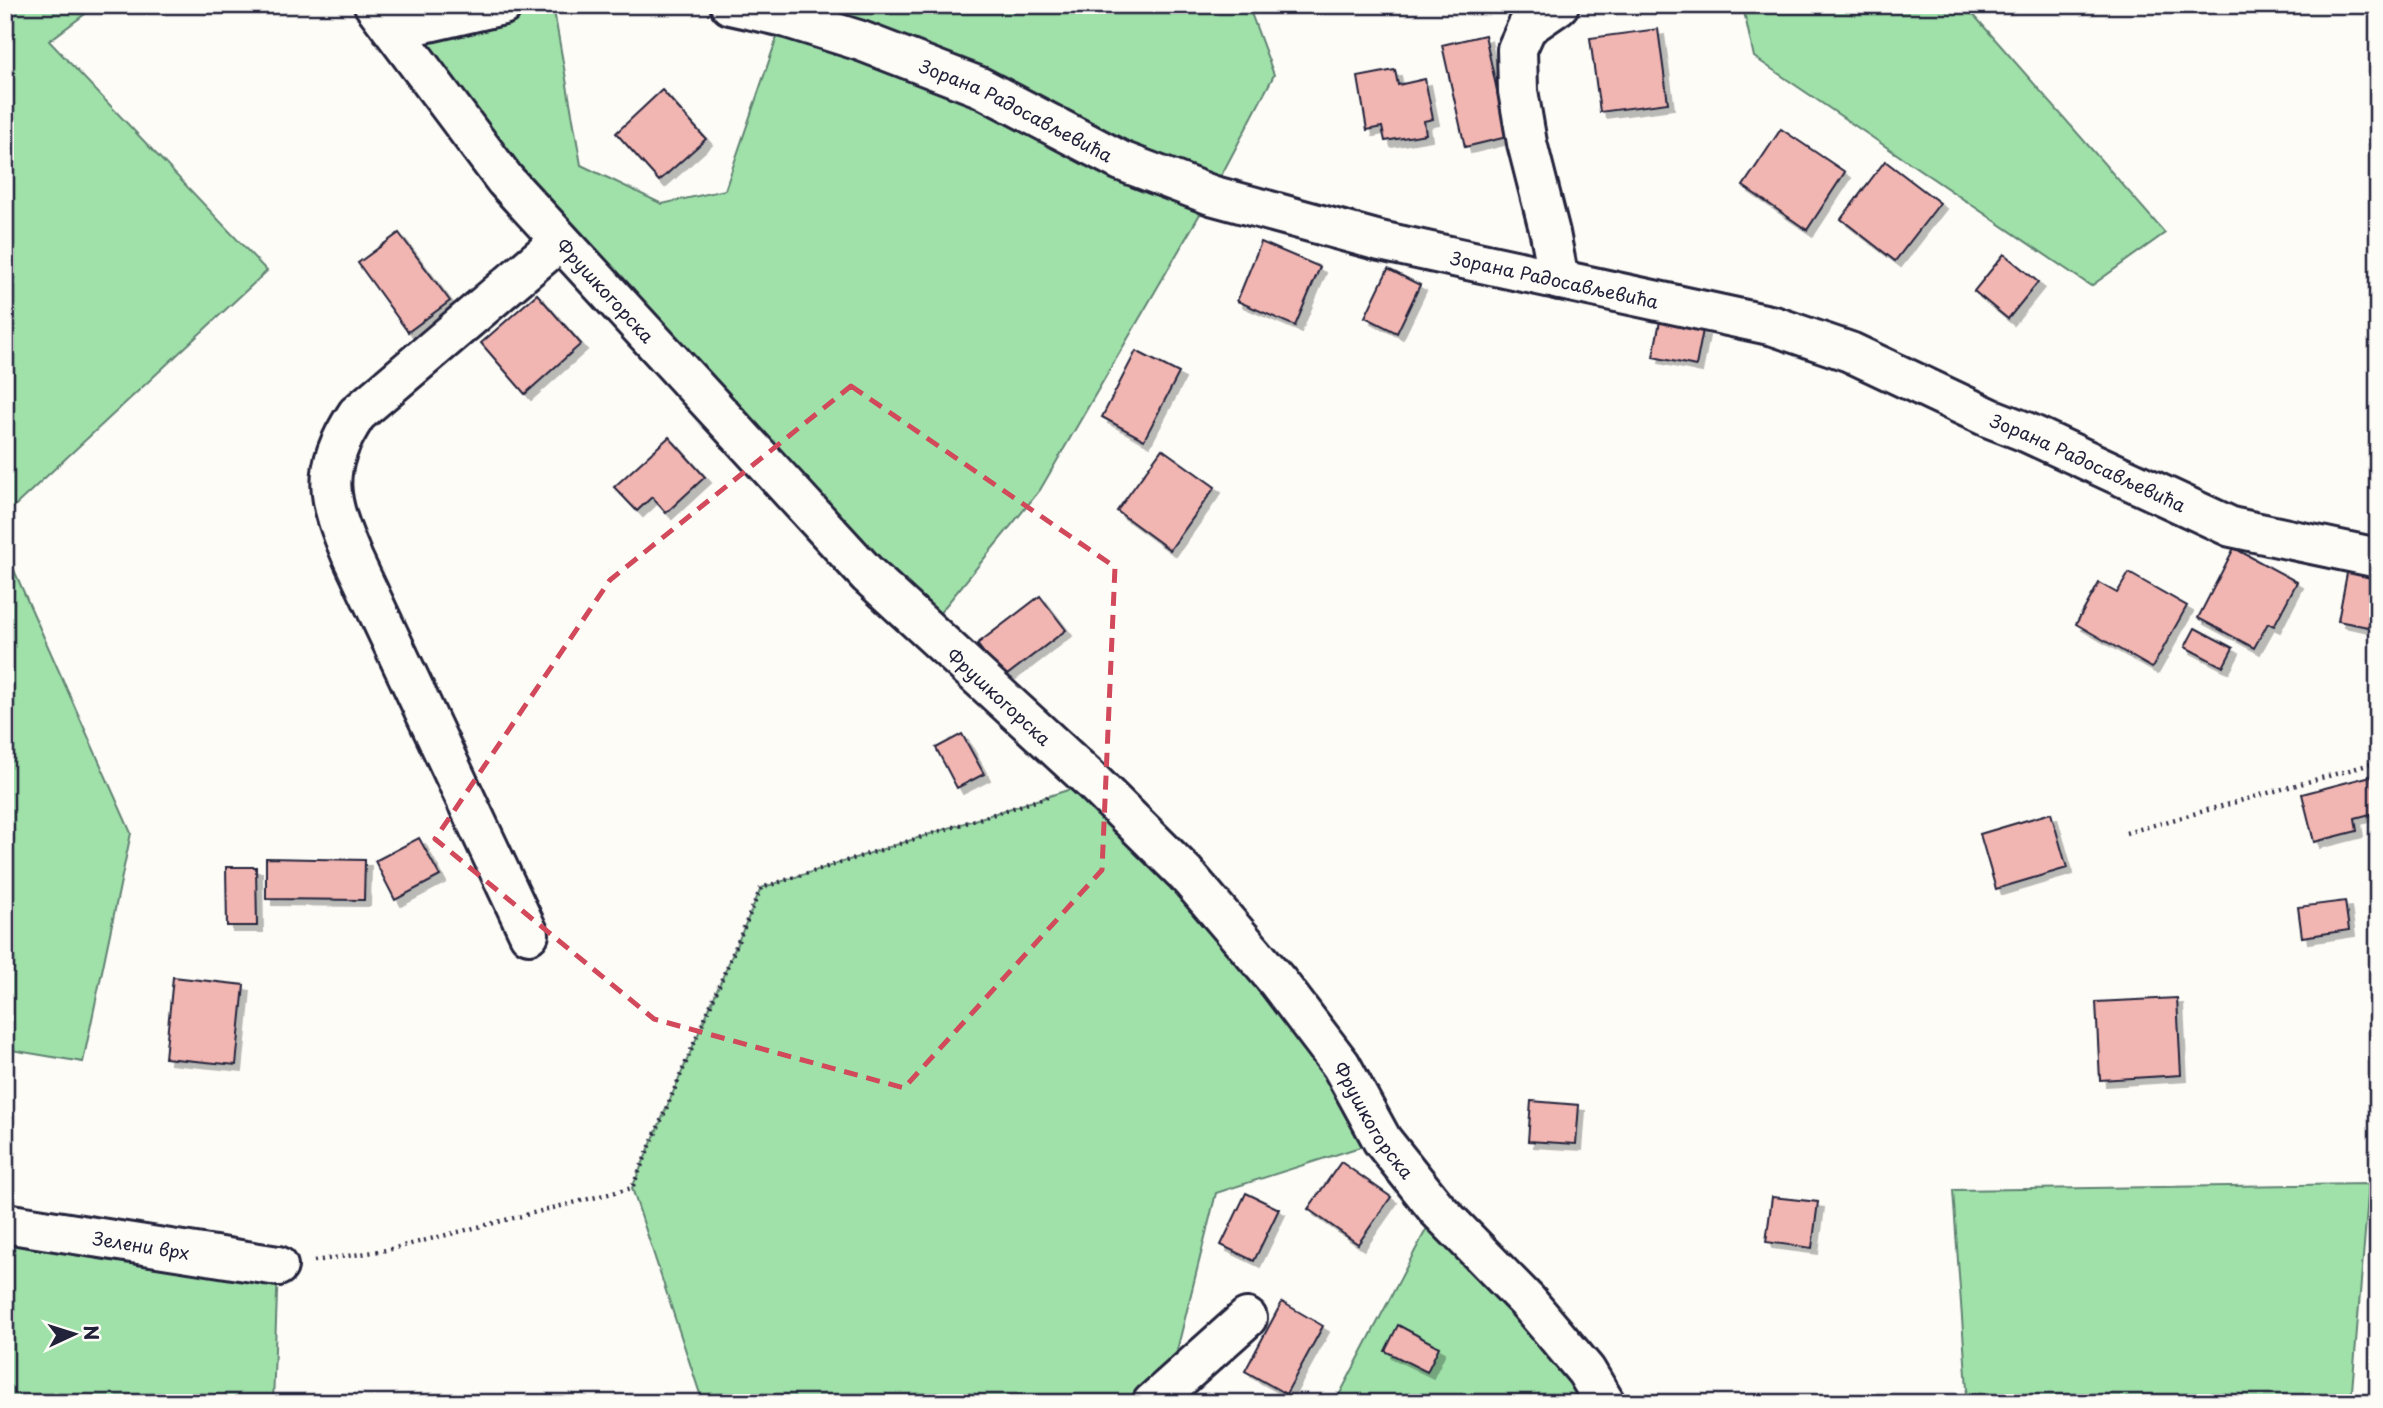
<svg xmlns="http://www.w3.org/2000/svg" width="2383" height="1408" font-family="'Playpen Sans',sans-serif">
<defs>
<filter id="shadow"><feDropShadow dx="6" dy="6" stdDeviation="0" flood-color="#0004"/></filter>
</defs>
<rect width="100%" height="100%" fill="#fdfcf7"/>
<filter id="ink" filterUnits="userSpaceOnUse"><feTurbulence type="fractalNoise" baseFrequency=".0143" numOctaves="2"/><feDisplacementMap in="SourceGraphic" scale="14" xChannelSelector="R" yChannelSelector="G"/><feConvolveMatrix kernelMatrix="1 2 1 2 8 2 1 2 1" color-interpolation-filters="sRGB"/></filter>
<g filter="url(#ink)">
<g fill="#a0e1aa" stroke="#618272" stroke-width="2">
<path d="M5,5H97L49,41L267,271L5,515Z"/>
<path d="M374,5H553L581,165L662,204L725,190L784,17L780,5H1248L1274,75L1211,195L1040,490L926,630Z"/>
<path d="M1761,5H1965L2165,233L2091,286L1754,57L1743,7Z"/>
<path d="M5,550L131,833L83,1062L5,1049Z"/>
<path d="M1093,782L1382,1140L1216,1193L1164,1403H703L632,1188L761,888Z"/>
<path d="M2369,1184L2351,1403H1962L1967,1389L1953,1190Z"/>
<path d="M1437,1209L1605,1403H1335Z"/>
<path d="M5,1223L278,1266L273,1403H5Z"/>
</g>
<g fill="#f2b6b2" stroke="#22223b" stroke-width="2" filter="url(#shadow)">
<path d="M1658,29L1668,103L1600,112L1590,38Z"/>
<path d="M1485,35L1507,137L1465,147L1442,45Z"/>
<path d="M1395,70L1398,85L1425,79L1433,119L1424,121L1426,134L1385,141L1382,127L1367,130L1358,77Z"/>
<path d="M662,90L706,139L659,181L616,133Z"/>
<path d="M1781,129L1845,172L1807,230L1743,186Z"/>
<path d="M1885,161L1940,203L1895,261L1841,219Z"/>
<path d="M399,233L450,301L408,332L358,263Z"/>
<path d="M1261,242L1320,267L1295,326L1237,301Z"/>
<path d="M2004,254L2038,282L2008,319L1974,291Z"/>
<path d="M1388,269L1420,285L1397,333L1365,317Z"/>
<path d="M537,294L581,344L525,394L481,343Z"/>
<path d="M1660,321L1703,330L1696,366L1653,357Z"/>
<path d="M1136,351L1179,373L1144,440L1102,417Z"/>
<path d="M669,437L705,477L666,513L652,497L637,511L614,487Z"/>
<path d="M1162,449L1215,487L1170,550L1117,511Z"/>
<path d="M2234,548L2297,582L2274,626L2268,623L2254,648L2198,618Z"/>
<path d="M2348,568L2378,574V629L2338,621Z"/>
<path d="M2129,573L2187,606L2152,668L2076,624L2099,583L2117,593Z"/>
<path d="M1040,596L1066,630L1003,678L977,644Z"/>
<path d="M2195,628L2233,648L2223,667L2185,647Z"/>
<path d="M962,734L984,774L957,788L936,748Z"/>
<path d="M2371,776L2378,803V812L2355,818L2357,831L2314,842L2302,794Z"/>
<path d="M2051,813L2067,868L1996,889L1980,834Z"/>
<path d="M419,838L440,876L395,900L375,861Z"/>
<path d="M266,858L365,860L364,900L266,899Z"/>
<path d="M226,867H256L257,926H227Z"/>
<path d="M2345,901L2349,930L2302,937L2298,907Z"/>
<path d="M173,977L244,985L236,1065L165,1058Z"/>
<path d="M2177,998L2181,1075L2100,1080L2096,1002Z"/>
<path d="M1531,1101L1579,1105L1576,1144L1528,1141Z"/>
<path d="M1341,1162L1391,1197L1358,1244L1308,1209Z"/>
<path d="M1246,1193L1279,1209L1254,1261L1221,1245Z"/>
<path d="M1772,1197L1818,1202L1812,1248L1766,1242Z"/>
<path d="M1282,1302L1323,1326L1286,1394L1245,1371Z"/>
<path d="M1398,1325L1439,1347L1427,1372L1385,1351Z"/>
</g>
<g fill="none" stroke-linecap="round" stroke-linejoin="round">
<defs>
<g id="minor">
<path id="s1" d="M374,5L505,180L868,575L1093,782L1185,873L1278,982L1341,1065L1382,1140L1437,1209L1527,1301L1586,1371L1605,1403"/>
<path id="s2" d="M730,5L784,17L861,41L980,87L1121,161L1211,195L1380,241L1774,326L1850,352L1990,418L2026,432L2231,527L2378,558"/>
<path d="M394,30L503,5"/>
<path d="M1559,280L1550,233L1527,143L1518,91L1517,49L1527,27L1559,5"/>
<path d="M529,934L353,559C328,500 319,471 357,414L560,241"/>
<path id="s3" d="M5,1223L278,1266"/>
<path d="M1152,1403L1247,1318"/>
</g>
</defs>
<use href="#minor" stroke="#22223b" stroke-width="44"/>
<g stroke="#22223b" stroke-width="4.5" stroke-dasharray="2 5" stroke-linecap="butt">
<path d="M2126,833L2378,762"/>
<path d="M314,1261L387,1250L632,1188L761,888L1051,796"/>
</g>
<use href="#minor" stroke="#fdfcf7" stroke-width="38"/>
</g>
</g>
<path fill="none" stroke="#d1495b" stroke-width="5" stroke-dasharray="14 9" stroke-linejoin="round" d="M851,386L1115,567L1102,870L904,1088L654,1019L435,839L610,580Z"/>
<g text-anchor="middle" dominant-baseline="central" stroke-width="5" stroke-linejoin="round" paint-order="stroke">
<g font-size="18" fill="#22223b" stroke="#fdfcf7">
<text stroke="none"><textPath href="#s2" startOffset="306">Зорана Радосављевића</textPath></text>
<text stroke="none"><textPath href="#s2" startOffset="873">Зорана Радосављевића</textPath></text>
<text stroke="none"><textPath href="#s1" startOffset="368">Фрушкогорска</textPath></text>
<text stroke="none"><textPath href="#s2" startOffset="1440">Зорана Радосављевића</textPath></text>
<text stroke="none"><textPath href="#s1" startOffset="934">Фрушкогорска</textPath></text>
<text stroke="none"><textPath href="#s1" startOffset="1502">Фрушкогорска</textPath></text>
<text stroke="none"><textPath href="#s3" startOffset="138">Зелени врх</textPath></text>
</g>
</g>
<rect width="2383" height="1408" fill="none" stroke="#fdfcf7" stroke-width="28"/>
<rect x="14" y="14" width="2355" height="1380" fill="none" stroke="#22223b" stroke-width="2.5" filter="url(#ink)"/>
<g transform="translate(74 1334) rotate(86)" stroke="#fdfcf7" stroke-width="5" paint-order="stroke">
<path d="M0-5L12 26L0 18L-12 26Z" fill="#22223b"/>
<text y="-10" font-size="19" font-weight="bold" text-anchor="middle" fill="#22223b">N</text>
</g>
</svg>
